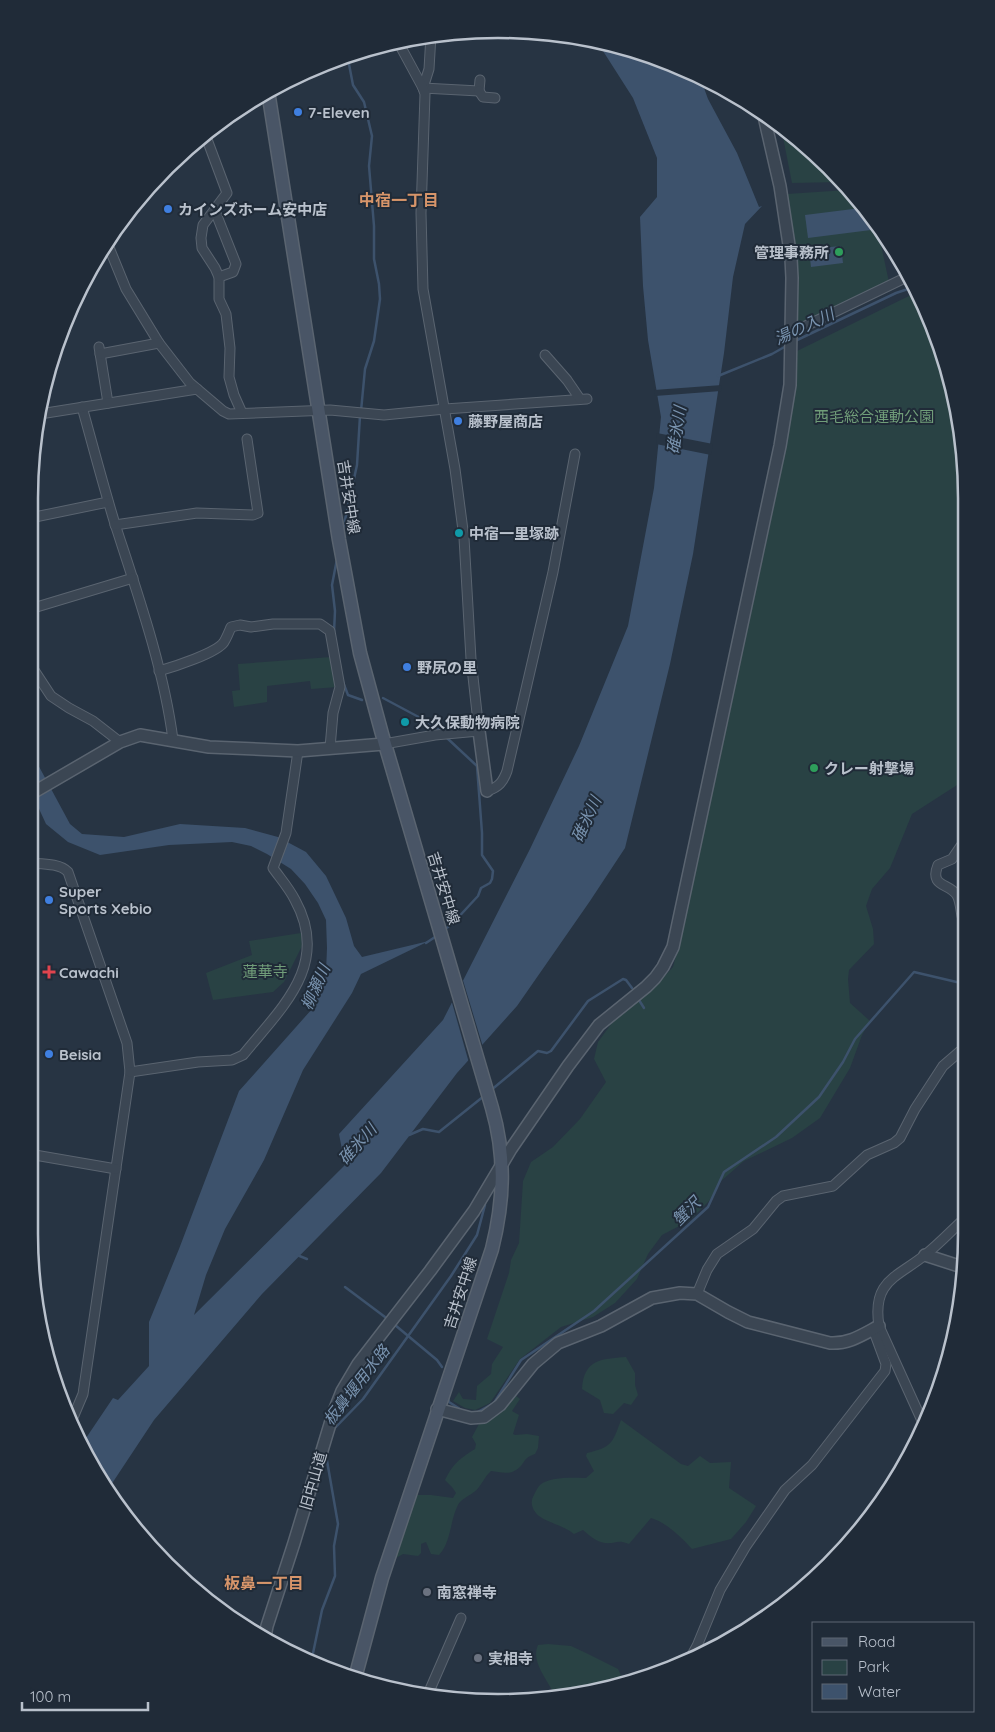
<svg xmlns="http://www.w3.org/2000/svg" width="995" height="1732" font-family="Quicksand,'Noto Sans JP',sans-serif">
<rect width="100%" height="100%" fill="#273443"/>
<g fill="#294244">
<path d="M781,127L829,166L841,182L792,183Z"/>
<path d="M847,190L887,241L881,245L889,282L803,323L796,322V260L787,194Z"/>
<path d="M917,292L941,347L965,467V562L957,598L965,597V780L912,814L890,868L872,889L866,906L873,929L874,944L849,970L848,979L850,1003L870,1021L862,1035L850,1068L820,1118L792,1138L744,1161L721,1181L709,1201L689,1221L662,1235L648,1254L637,1279L615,1303L593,1317L561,1327L520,1359L490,1403L475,1410L465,1408L453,1401L459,1392L463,1399L476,1400L477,1386L491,1374L492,1364L503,1347L487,1339L509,1273L511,1260L519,1243L523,1181L531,1162L553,1147L580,1119L606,1082L594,1059L598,1042L617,1016L656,985L673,967L683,930L774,506L790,421L797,351Z"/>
<path d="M331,657L337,687L311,689L310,681L267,686V702L234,707L232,691L240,690L238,664Z"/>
<path d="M301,933L302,946L284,982L273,992L213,1000L206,973L252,955L249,941Z"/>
<path d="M626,1357L635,1373V1385L638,1395L631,1405L624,1403L613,1414L604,1413L600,1400L582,1389C584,1359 601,1359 626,1357Z"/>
<path d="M515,1395L520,1399L512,1411L519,1415L513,1434L515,1435L527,1434L539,1436L538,1448L535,1454C522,1458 525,1465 516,1470C509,1475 499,1472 491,1471C484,1477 481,1487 474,1492C468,1497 460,1499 457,1507C450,1522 451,1542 439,1555L431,1554L426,1542L421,1544V1553L418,1556L403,1554L396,1558L393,1554L400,1527L417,1495H431L453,1498L456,1493L452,1487L445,1480C453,1464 459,1459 475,1449L476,1444L472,1437L479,1424C496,1420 505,1407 515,1395Z"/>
<path d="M621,1420L681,1464L688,1466L700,1456L710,1463L731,1462L729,1488L756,1506L746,1522L731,1539L692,1549C681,1537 667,1523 651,1518L629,1544C617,1539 616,1544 605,1543C596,1542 589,1535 583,1530L574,1534C563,1525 548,1523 539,1516C533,1511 529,1503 534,1495C535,1493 537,1488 540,1485C551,1476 573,1478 586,1478L594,1471L586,1456L587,1453C612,1447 612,1444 621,1420Z"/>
<path d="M548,1644L571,1646L586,1653L618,1669L624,1682L552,1694V1690C545,1677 531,1660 538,1645Z"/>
</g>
<g fill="#3d526c">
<path d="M596,40L677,64L700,77L708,99L737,153L759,207L762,206L745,224L733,277L724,353L693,554L670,664L625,848L590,901L517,1006L457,1073L381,1173L262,1294L154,1420L109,1488L84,1441L113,1398L118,1400L149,1366V1322L179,1249L239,1091L312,1009L322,987L326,972L327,948L326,920L318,903L305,884L291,869L267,854L251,846L232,842L169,845L100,855L68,842L46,824L29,787V748L70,824L82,834L124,837L180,824L245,828L278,837L306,852L326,876L346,918L354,946L362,957L429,941L361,974L352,993L303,1070L264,1160L225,1229L206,1275L194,1315L345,1165L339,1134L443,1020L530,849L579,746L628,626L654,488L661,417L648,340L643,286L640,217L657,197V158L633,98Z"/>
<path d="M861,208L869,219L871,230L808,238L805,215Z"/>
<path d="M841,246L843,263L811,267L809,249Z"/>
</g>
<g fill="#273443">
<path d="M722,385L721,391L655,396L654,390Z"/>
<path d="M657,433L713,444L711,455L656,444Z"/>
<path d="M462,977L483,1047L469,1063L451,999Z"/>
</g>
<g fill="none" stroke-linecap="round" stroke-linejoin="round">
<g stroke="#3d526c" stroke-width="2.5">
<path d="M349,55L348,59L353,85L364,102L372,136L369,166L374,226V259L379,284L380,299L374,341L365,369L361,411"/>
<path d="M795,341L896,293L914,287"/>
<path d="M718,376L772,354L788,345"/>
<path d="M343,529L357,465L360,416"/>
<path d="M334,632L335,611L332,585L337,559"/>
<path d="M343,682L348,695L362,700"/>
<path d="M383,698L428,722L441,731"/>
<path d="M444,930L453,923L478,896L481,888L490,883L492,879L493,871L482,855V833L477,766L447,738"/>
<path d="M426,943L438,935"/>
<path d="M639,1000L644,1008"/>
<path d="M490,1091L538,1051L547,1053L551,1051L588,1001L623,979L626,980L632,988"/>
<path d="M409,1135L423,1129L439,1132L484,1096"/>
<path d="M297,1255L307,1259"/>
<path d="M345,1287L385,1317"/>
<path d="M395,1325L437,1360L442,1367"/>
<path d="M448,1398L449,1402L463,1411"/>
<path d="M476,1413L494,1403L521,1360L594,1311L708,1207L724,1172L776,1137L819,1097L843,1062L855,1039L914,972L965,984"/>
<path d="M333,1430L363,1399L451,1276L477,1235L485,1205"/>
<path d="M312,1658L322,1610L335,1576L334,1546L338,1524L326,1455"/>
</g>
<defs>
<g id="minor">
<path d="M423,88L479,91L480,80"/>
<path d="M423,88L429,69L431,35"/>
<path d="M479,91L483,97L495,98"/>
<path d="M205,134L227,193L203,225L201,238L202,248L215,268L219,277V299L226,314L230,348L229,377L234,395L242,413"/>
<path d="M215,211L236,264L233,272L219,277"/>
<path d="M106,240L126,289L159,343L190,383L223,411L229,414L330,410L384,415L445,409L587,399"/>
<path d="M791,333L909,276"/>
<path d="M99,347L108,403"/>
<path d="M100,354L159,343"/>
<path d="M545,355L567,380L580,399"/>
<path d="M82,407C93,446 103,485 115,524C137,592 164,669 173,740"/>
<path d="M40,414L197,389"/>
<path d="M30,518L108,502"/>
<path d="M115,525L197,513L253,515L258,513L247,439"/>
<path d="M30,609L133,578"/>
<path d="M30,664L51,696L69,708L93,721L120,742"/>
<path d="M159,671C173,667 217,653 224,642C227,637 229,632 231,627L240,625L251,627L273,624H320L330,631L340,687L333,713L330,748"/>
<path d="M384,744L435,735L479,731L471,659L464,538L455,469L423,289L421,213L425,94L423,88L397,40"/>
<path d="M487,791C499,787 503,782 507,771L553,572L575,454"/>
<path d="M965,840L952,859L938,865C929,887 949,883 957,895C962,904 960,916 965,926"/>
<path d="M29,863C41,864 60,863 68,872L127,1043L130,1072L83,1394L72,1420"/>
<path d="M130,1072L198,1062L232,1060L243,1055C281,1008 331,965 295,900C289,888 280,878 273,868L286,833L298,751"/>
<path d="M29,1154L116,1169"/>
<path d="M697,1294L707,1270L717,1254L753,1229L776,1201L783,1196L833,1186L867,1155L894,1143L900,1138L915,1109L943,1066L965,1047"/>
<path d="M923,1423L879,1326C872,1281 896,1278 925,1255C939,1244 952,1230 965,1218"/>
<path d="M692,1655L697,1646L720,1590L746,1546L785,1490L812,1465L885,1371L886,1364L873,1329"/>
<path d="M428,1694L461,1618"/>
</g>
<g id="tertiary">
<path d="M479,731L487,791"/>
<path d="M29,795L120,742L140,735L209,747L298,751L384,744"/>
<path d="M925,1255L965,1268"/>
<path d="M437,1409L471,1418L484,1417L500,1405L533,1364L558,1343L601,1326L652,1298L680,1293L697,1294L728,1312L748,1322L830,1343C849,1344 862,1335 879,1326"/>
<path d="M265,1637L267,1626L294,1543L334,1411L342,1391L358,1364L430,1271L474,1211L511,1149L568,1066L599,1025L646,987L655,978L663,967L673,947L780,446L790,385L792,278L791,258L780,186L763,112"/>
</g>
<path id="secondary" d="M268,91L339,540L360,653L382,734L492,1108C506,1156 504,1201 492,1249L382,1578L355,1678"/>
</defs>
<use href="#minor" stroke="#5a6470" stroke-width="11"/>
<use href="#tertiary" stroke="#5a6470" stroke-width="14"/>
<use href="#secondary" stroke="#5a6470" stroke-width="15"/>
<use href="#minor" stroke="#3b4653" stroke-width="9"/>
<use href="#tertiary" stroke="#3b4653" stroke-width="11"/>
<use href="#secondary" stroke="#495566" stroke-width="12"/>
</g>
<g fill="#3f7fe0" stroke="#202b38" stroke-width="2">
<circle cx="298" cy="112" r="5"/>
<circle cx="168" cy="209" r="5"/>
<circle cx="458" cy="421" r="5"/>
<circle cx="407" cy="667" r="5"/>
<circle cx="49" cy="900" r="5"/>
<circle cx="49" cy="1054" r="5"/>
</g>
<g fill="#2e9e5b" stroke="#202b38" stroke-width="2">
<circle cx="839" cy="252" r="5"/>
<circle cx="814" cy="768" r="5"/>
</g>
<g fill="#0f9aa8" stroke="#202b38" stroke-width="2">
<circle cx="459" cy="533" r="5"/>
<circle cx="405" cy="722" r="5"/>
</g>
<path fill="#e0444e" stroke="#202b38" stroke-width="2" d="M46.5 964.5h5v5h5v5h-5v5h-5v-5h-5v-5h5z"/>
<g fill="#6b7280" stroke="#202b38" stroke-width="2">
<circle cx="427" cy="1592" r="5"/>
<circle cx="478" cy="1658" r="5"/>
</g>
<g text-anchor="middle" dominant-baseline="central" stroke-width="4" stroke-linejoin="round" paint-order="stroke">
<g font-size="15" font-weight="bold" fill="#b9c1cc" stroke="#202b38" text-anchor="start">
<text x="308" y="112">7-Eleven</text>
<text x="178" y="209">カインズホーム安中店</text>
<text x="829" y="252" text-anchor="end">管理事務所</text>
<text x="468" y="421">藤野屋商店</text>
<text x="469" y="533">中宿一里塚跡</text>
<text x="417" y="667">野尻の里</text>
<text x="415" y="722">大久保動物病院</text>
<text x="824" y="768">クレー射撃場</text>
<text x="59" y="891">Super<tspan x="59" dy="17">Sports Xebio</tspan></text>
<text x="59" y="972">Cawachi</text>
<text x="59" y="1054">Beisia</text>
<text x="437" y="1592">南窓禅寺</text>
<text x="488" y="1658">実相寺</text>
</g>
<g font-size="15" fill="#709d79" stroke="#202b38">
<text x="874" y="416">西毛総合運動公園</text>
<text x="265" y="971">蓮華寺</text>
</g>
<g font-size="15" fill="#b9c1cc" stroke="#202b38">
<text transform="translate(349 497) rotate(81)">吉井安中線</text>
<text transform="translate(444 888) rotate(73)">吉井安中線</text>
<text transform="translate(460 1293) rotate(-72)">吉井安中線</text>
<text transform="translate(313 1481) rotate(-74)">旧中山道</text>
</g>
<g font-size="16" font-weight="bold" fill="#d7956a" stroke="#202b38">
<text x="399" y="200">中宿一丁目</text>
<text x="264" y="1583">板鼻一丁目</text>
</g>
<g font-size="16" font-style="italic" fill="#7993af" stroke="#202b38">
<text transform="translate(804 326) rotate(-25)">湯の入川</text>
<text transform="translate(676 430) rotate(-81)">碓氷川</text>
<text transform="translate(586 819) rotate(-65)">碓氷川</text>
<text transform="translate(315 987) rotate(-66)">柳瀬川</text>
<text transform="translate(357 1144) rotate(-48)">碓氷川</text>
<text transform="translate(686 1211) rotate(-45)">蟹沢</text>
<text transform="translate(356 1385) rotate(-52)">板鼻堰用水路</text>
</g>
</g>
<path d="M0 0H995V1732H0ZM498 38H498A460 460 0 0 1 958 498V1234A460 460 0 0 1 498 1694H498A460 460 0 0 1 38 1234V498A460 460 0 0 1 498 38Z" fill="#202b38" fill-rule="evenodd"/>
<path fill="none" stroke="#b9c1cc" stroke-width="2.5" d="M498 38H498A460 460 0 0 1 958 498V1234A460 460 0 0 1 498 1694H498A460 460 0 0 1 38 1234V498A460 460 0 0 1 498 38Z"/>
<rect x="812" y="1622" width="162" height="90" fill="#202b38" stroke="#5d6773"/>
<rect x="822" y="1638" width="25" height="8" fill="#495566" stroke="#5d6773"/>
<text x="858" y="1647" font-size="15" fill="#b9c1cc">Road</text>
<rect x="822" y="1660" width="25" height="15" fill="#294244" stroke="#5d6773"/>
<text x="858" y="1672" font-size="15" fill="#b9c1cc">Park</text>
<rect x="822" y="1684" width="25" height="15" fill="#3d526c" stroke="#5d6773"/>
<text x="858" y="1697" font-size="15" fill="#b9c1cc">Water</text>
<path d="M22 1702v8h126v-8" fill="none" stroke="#b9c1cc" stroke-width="2.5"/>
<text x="30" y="1702" font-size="15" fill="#b9c1cc" stroke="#202b38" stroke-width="4" paint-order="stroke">100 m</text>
</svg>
